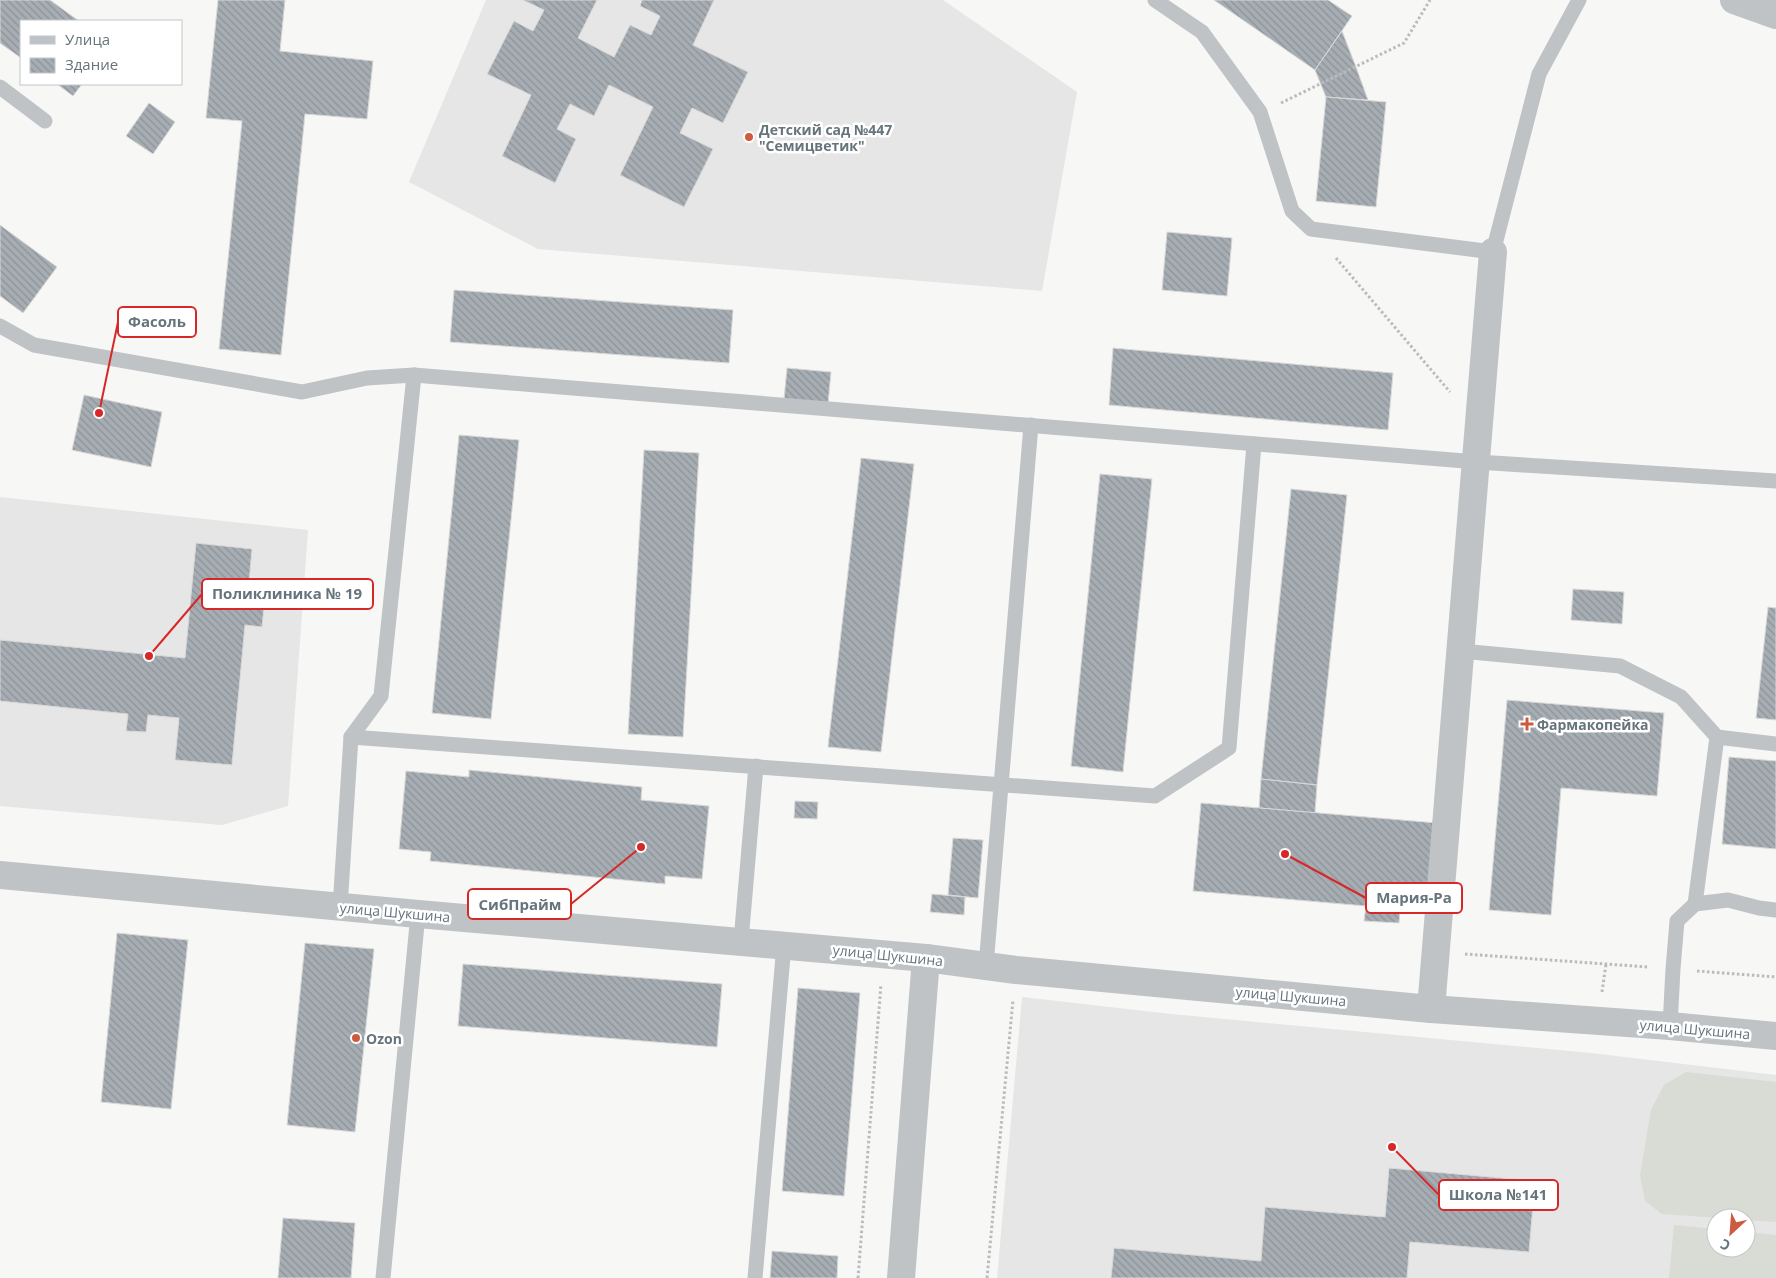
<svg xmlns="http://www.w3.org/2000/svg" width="1776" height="1278" font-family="'Open Sans',sans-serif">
<defs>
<pattern id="building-back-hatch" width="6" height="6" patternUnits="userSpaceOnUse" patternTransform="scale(1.25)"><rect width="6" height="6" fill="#a7aeb3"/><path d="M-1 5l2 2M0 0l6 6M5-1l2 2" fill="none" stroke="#8c9297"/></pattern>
</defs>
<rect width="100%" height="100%" fill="#f7f7f5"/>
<g fill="#e5e6e5" fill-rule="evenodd">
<path d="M486,0H943L1077,92L1042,291L538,249L409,182Z"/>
<path d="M0,497L308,530L288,806L222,825L0,806Z"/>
<path d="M1022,997L1171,1014L1591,1053L1776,1075V1278H997ZM1716,1218H1746V1248H1716Z"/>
</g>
<g fill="#d8dcd5">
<path d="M1686,1072L1776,1082V1222L1746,1220V1218H1720L1662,1214L1645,1201L1640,1175L1651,1110L1664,1085Z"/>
<path d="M1674,1225L1716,1229V1248H1746V1232L1776,1235V1278H1669Z"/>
</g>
<g fill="url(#building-back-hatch)" stroke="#d9d9d8">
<path d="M0,0H50L79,21H21V58L0,43Z"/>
<path d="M218,0H285L280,51L373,61L367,119L305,114L281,355L219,349L242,121L206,118Z"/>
<path d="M523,0H597L578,38L614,57L630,25L651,35L660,16L640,6L642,0H714L693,45L748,72L723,123L692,108L680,133L713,149L684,207L620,175L653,107L609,85L594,116L570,104L557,129L576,139L555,183L502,156L531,95L487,74L514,21L533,31L544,10Z"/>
<path d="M1214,0H1328L1352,16L1315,70Z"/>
<path d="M1342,31L1356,67L1368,100L1326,97L1315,70Z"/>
<path d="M57,84H82L73,96Z"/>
<path d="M1326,97L1386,102L1376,207L1316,201Z"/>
<path d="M149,103L175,122L153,154L126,136Z"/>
<path d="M0,225L57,267L23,313L0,296Z"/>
<path d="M1167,232L1232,238L1227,296L1162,290Z"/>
<path d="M454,290L733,310L729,363L450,342Z"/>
<path d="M1113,348L1393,373L1388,430L1109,405Z"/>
<path d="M787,368L831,372L828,404L784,399Z"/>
<path d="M84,395L162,412L151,467L72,450Z"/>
<path d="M459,435L519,440L491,719L432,713Z"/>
<path d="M644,450L699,453L683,737L628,734Z"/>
<path d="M861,458L914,464L881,752L828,747Z"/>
<path d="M1100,474L1152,479L1123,772L1071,766Z"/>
<path d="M1291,489L1347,495L1317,785L1261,779Z"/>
<path d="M196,543L252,549L247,605L264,607L262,627L245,625L232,765L175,760L179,718L148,715L146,732L126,731L128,714L0,701V640L185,658Z"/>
<path d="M1573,589L1624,592L1622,624L1571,620Z"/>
<path d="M1768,607L1776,608V720L1756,718Z"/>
<path d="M1507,700L1664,713L1657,796L1561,788L1551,915L1489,910Z"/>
<path d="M1729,757L1776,761V849L1722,844Z"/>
<path d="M469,770L642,787L641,800L709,806L702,879L665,876V884L430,861L431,852L399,849L406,771L469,777Z"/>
<path d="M1261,779L1317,785L1315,813L1259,808Z"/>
<path d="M795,801L818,802L817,819L794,818Z"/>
<path d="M1201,803L1437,823L1430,911L1400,909L1399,923L1364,921L1366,906L1193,891Z"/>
<path d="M953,838L983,840L978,898L948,895Z"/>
<path d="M932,894L965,897L964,915L930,912Z"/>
<path d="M117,933L188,940L171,1109L101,1102Z"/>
<path d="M305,943L374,949L355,1132L287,1125Z"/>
<path d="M463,964L722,984L717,1047L458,1026Z"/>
<path d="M798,988L860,993L844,1196L782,1191Z"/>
<path d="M1389,1168L1535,1181L1529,1252L1410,1242L1407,1278H1111L1114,1248L1261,1261L1265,1207L1385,1217Z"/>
<path d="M283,1218L355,1223L351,1278H278Z"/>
<path d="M772,1251L838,1256L837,1278H770Z"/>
</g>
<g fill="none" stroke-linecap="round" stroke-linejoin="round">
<g stroke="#b9bcbe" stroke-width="3" stroke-dasharray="2.5 2.5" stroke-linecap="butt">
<path d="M1281,103L1404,43L1430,0"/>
<path d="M1336,258L1450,392"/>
<path d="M1465,954L1648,967"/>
<path d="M1697,971L1776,977"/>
<path d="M1602,992L1606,964"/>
<path d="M858,1278L881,984"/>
<path d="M987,1278L1013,1000"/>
</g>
<g stroke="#bfc3c6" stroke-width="15">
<path d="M1155,0L1202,32L1260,112L1292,211L1311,229L1493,252L1539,74L1579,0"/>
<path d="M0,87L45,121"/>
<path d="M0,326L34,345L302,392L367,378L414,375L1477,462L1776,481"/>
<path d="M1461,651L1620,666L1681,697L1717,737L1776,744"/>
<path d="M351,737L1155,796L1229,748L1254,444"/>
<path d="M1695,904L1717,737"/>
<path d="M340,907L351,737L381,696L414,375"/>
<path d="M741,941L756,766"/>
<path d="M986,966L1031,425"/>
<path d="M1670,1026L1673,969L1677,921L1695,904L1728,900L1759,908L1776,910"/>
<path d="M383,1278L418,914"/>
<path d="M755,1278L784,945"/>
</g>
<g stroke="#bfc3c6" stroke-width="28">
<path d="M1734,0L1776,15"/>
<path d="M0,875L418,914L926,958L1016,970L1431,1009L1670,1026L1776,1036"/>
<path d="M1431,1009L1493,252"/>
<path d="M901,1278L926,958"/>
</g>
</g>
<g fill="#cd5b40" stroke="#fff" stroke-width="2">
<circle cx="749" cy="137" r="5"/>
<path d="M1524.5 716.5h5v5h5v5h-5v5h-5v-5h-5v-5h5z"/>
<circle cx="356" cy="1038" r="5"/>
</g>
<g text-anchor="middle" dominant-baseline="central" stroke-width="5" stroke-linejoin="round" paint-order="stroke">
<g font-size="14" font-weight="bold" fill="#66747c" stroke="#fff" text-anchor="start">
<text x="759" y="129">Детский сад №447<tspan x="759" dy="16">"Семицветик"</tspan></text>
<text x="1537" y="724">Фармакопейка</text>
<text x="366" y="1038">Ozon</text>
</g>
<g font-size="14" fill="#66747c" stroke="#fff">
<text transform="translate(395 912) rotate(5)">улица Шукшина</text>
<text transform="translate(888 955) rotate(6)">улица Шукшина</text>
<text transform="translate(1291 996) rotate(5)">улица Шукшина</text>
<text transform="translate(1695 1029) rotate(5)">улица Шукшина</text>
</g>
</g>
<path fill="none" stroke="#d62828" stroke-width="2" d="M99 413L118 322M149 656L202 594M1285 854L1366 898M641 847L571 904M1392 1147L1439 1195"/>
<g fill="#d62828" stroke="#fff" stroke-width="2">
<circle cx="99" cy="413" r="5"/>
<circle cx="149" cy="656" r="5"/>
<circle cx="1285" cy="854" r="5"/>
<circle cx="641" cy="847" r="5"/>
<circle cx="1392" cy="1147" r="5"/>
</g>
<g fill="#fff" stroke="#d62828" stroke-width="2">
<rect x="118" y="307" width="78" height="30" rx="5"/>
<rect x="202" y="579" width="171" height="30" rx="5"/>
<rect x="1366" y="883" width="96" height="30" rx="5"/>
<rect x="468" y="889" width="103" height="30" rx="5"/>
<rect x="1439" y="1180" width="119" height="30" rx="5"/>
</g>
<g font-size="15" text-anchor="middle" font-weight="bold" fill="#66747c">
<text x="157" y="327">Фасоль</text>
<text x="287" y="599">Поликлиника № 19</text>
<text x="1414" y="903">Мария-Ра</text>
<text x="520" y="910">СибПрайм</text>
<text x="1498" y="1200">Школа №141</text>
</g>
<rect x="20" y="20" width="162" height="65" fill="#ffffff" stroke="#c2c7cb"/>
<rect x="30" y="36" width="25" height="8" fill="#bfc3c6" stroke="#c2c7cb"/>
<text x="65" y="45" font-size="15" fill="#66747c">Улица</text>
<rect x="30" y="58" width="25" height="15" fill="url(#building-back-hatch)" stroke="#c2c7cb"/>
<text x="65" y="70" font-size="15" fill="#66747c">Здание</text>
<g transform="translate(1731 1233) rotate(206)"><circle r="24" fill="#ffffff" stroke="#c2c7cb"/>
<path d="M0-4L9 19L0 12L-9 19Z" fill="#cd5b40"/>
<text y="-8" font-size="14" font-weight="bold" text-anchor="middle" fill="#66747c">С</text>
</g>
</svg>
